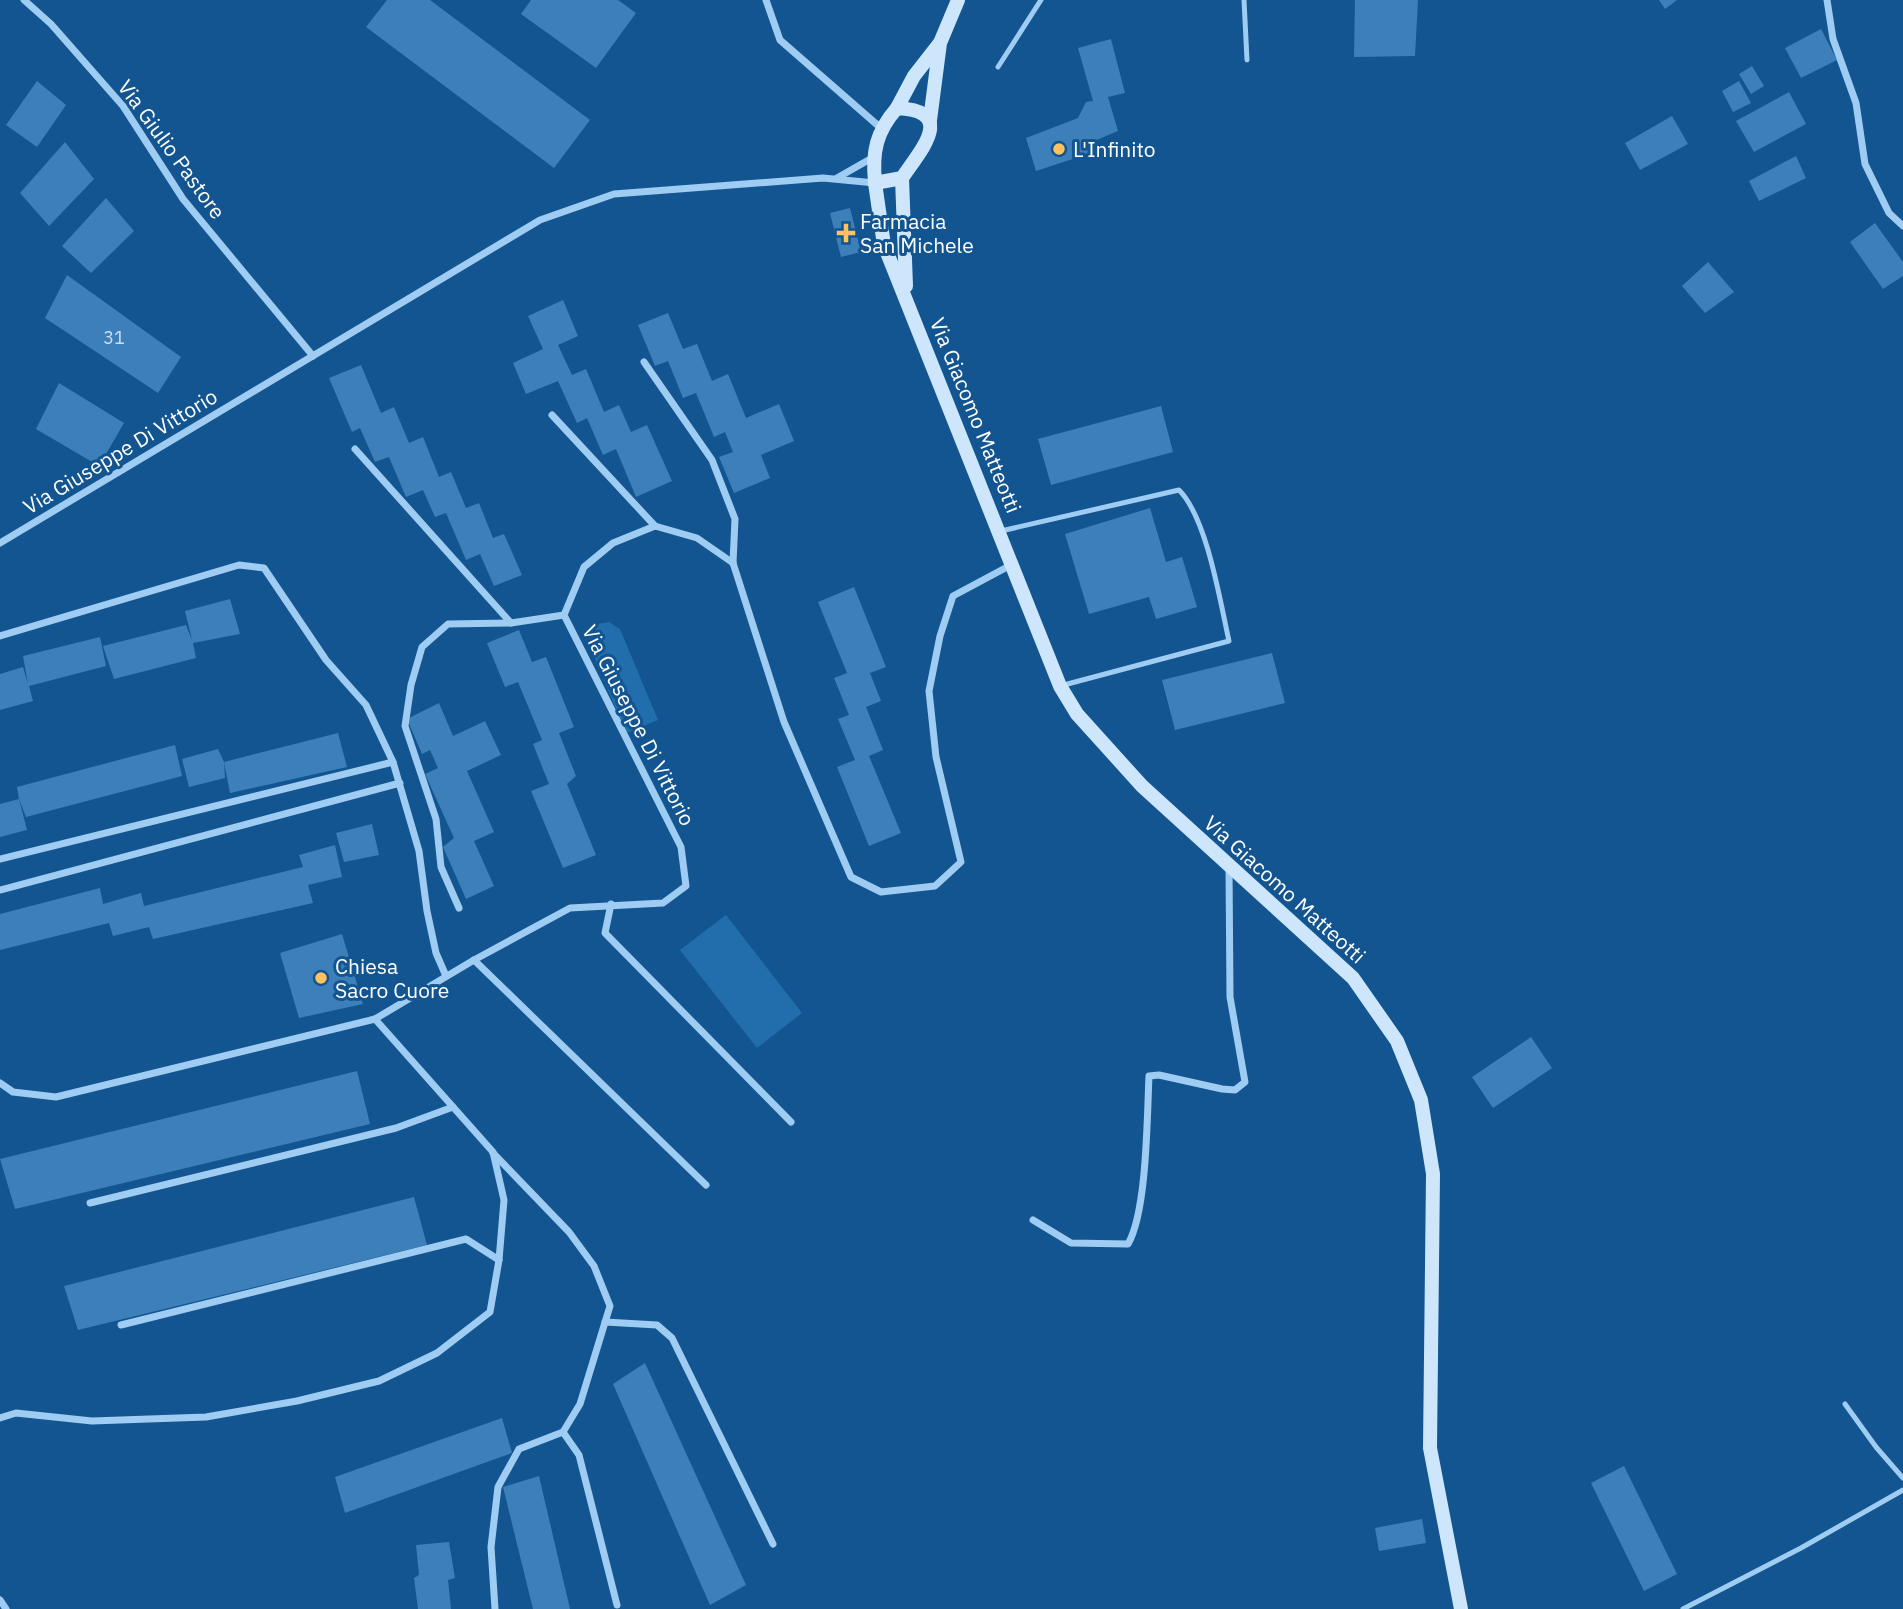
<svg xmlns="http://www.w3.org/2000/svg" width="1903" height="1609" font-family="'IBM Plex Sans',sans-serif">
<rect width="100%" height="100%" fill="#135590"/>
<g fill="#226ead">
<path d="M609,622L620,629L658,720L626,733L589,644V631L598,624Z"/>
<path d="M726,915L802,1013L757,1048L680,950Z"/>
</g>
<g fill="#3c7fb9">
<path d="M387,0H430L590,120L554,168L366,27Z"/>
<path d="M531,0H618L636,13L596,68L521,14Z"/>
<path d="M1355,0H1418L1415,56L1354,57Z"/>
<path d="M1659,0H1677L1665,9Z"/>
<path d="M1821,29L1837,60L1801,78L1785,48Z"/>
<path d="M1111,39L1125,93L1108,97L1118,131L1087,144L1091,153L1036,171L1026,138L1078,118L1086,102L1093,101L1078,48Z"/>
<path d="M1752,66L1764,86L1751,94L1739,74Z"/>
<path d="M37,81L66,105L37,147L6,125Z"/>
<path d="M1739,81L1751,103L1733,112L1722,91Z"/>
<path d="M1789,92L1806,124L1754,152L1736,121Z"/>
<path d="M1672,116L1688,144L1640,170L1625,143Z"/>
<path d="M65,142L94,179L49,226L20,193Z"/>
<path d="M1796,156L1806,178L1759,201L1749,181Z"/>
<path d="M106,198L134,231L91,273L62,246Z"/>
<path d="M850,208L861,252L841,257L830,213Z"/>
<path d="M1875,223L1903,262V276L1883,289L1850,242Z"/>
<path d="M1708,262L1734,292L1705,313L1682,286Z"/>
<path d="M67,275L181,357L158,393L45,318Z"/>
<path d="M563,300L578,336L558,345L572,375L586,369L604,412L619,405L631,432L647,425L672,481L636,497L616,449L603,455L587,418L577,423L558,381L526,394L513,363L543,349L528,316Z"/>
<path d="M668,313L683,349L697,344L712,381L728,374L746,418L779,404L794,441L761,455L770,478L734,493L719,457L733,452L725,432L714,437L696,393L683,398L668,361L655,366L638,325Z"/>
<path d="M361,365L381,413L394,407L409,443L423,437L439,477L451,472L466,508L479,503L493,538L504,534L522,575L494,586L480,554L466,560L446,513L435,517L423,490L406,497L389,457L375,462L360,428L352,432L329,378Z"/>
<path d="M59,383L124,423L99,466L36,429Z"/>
<path d="M1161,406L1173,452L1051,485L1038,439Z"/>
<path d="M1150,508L1166,562L1182,557L1197,607L1156,619L1149,597L1089,614L1065,534Z"/>
<path d="M854,587L886,667L870,673L881,701L866,707L883,750L869,756L901,833L869,846L837,767L855,760L838,719L849,715L834,678L847,673L818,602Z"/>
<path d="M230,599L240,634L193,643L196,658L114,679L103,646L186,625L192,640L185,611Z"/>
<path d="M519,630L532,662L546,657L574,727L559,733L576,776L567,784L596,855L563,868L531,791L549,784L533,744L542,740L518,682L505,687L487,643Z"/>
<path d="M100,637L106,666L29,686L33,701L0,710V674L23,667L28,684L23,656Z"/>
<path d="M1272,653L1285,703L1175,730L1162,680Z"/>
<path d="M439,703L453,736L485,721L501,755L467,771L494,832L474,841L494,886L466,899L443,847L454,838L425,774L438,768L430,750L422,754L407,719Z"/>
<path d="M338,733L347,767L230,793L224,762Z"/>
<path d="M175,745L182,776L26,817L19,799L17,787Z"/>
<path d="M218,749L224,762L225,778L189,787L182,759Z"/>
<path d="M19,799L27,830L0,837V804Z"/>
<path d="M372,824L379,855L344,862L336,833Z"/>
<path d="M335,845L342,877L308,885L313,903L153,939L149,927L113,936L109,923L0,950V914L100,888L103,904L141,893L144,906L303,867L299,855Z"/>
<path d="M342,934L363,1004L299,1018L280,953Z"/>
<path d="M1531,1037L1552,1068L1493,1108L1472,1077Z"/>
<path d="M357,1071L370,1124L15,1209L0,1159Z"/>
<path d="M414,1197L427,1245L78,1330L64,1286Z"/>
<path d="M645,1363L746,1585L710,1605L613,1384Z"/>
<path d="M502,1418L512,1453L345,1513L335,1477Z"/>
<path d="M1624,1466L1677,1574L1644,1591L1591,1483Z"/>
<path d="M539,1476L570,1609H533L503,1487Z"/>
<path d="M1422,1519L1426,1543L1379,1551L1375,1528Z"/>
<path d="M449,1542L455,1578L448,1580L451,1609H418L414,1578L419,1575L416,1545Z"/>
</g>
<g fill="none" stroke-linecap="round" stroke-linejoin="round">
<g stroke="#9fccf2" stroke-width="5">
<path d="M1244,0L1247,60"/>
<path d="M998,67L1041,0"/>
<path d="M1001,531L1179,490C1207,518 1220,601 1229,641L1060,686"/>
<path d="M1845,1404L1876,1447L1903,1478"/>
<path d="M1683,1609L1801,1548L1903,1490"/>
</g>
<g stroke="#9fccf2" stroke-width="7">
<path d="M24,0L51,24L123,106L183,199L313,356"/>
<path d="M766,0L780,40L882,129"/>
<path d="M1827,0L1833,39L1856,103L1865,164L1889,213L1903,226"/>
<path d="M837,178L872,158"/>
<path d="M644,362L712,460L735,519L733,563L784,722L851,877L881,892L935,886L961,862L936,757L929,691L940,636L953,596L1011,565"/>
<path d="M552,415L655,526"/>
<path d="M355,449L511,623"/>
<path d="M0,543L540,220L614,194L823,178L875,183"/>
<path d="M0,636L239,565L264,568L326,660L366,705L393,762L419,851L427,911L436,953L446,976"/>
<path d="M0,859L393,762"/>
<path d="M0,890L400,783"/>
<path d="M611,904L605,933L791,1122"/>
<path d="M459,908L441,867L436,819L405,726L411,685L422,647L448,624L511,623L564,615"/>
<path d="M474,960L706,1185"/>
<path d="M0,1083L13,1092L56,1097L375,1019L474,960L570,908L663,903L686,886L681,847L564,615L584,567L613,543L655,526L697,538L733,563"/>
<path d="M493,1153L569,1232L594,1266L610,1306L580,1404L563,1432L519,1449L498,1487L491,1547L495,1609"/>
<path d="M90,1203L396,1128L453,1107"/>
<path d="M1033,1220L1071,1243L1128,1244C1147,1211 1147,1118 1149,1076L1159,1075L1222,1089L1235,1090L1245,1082L1230,997L1229,867"/>
<path d="M605,1322L657,1325L672,1338L773,1544"/>
<path d="M121,1325L466,1239L499,1260"/>
<path d="M0,1418L16,1413L92,1421L206,1417L297,1401L379,1381L437,1353L490,1312L499,1260L504,1200L493,1152L375,1019"/>
<path d="M563,1432L579,1455L617,1605"/>
<path d="M0,1600L6,1609"/>
</g>
<g stroke="#cde6fc" stroke-width="14">
<path d="M897,108C958,111 920,151 902,178L875,183C872,152 876,132 897,108Z"/>
<path d="M897,108L914,76L939,44"/>
<path d="M930,120L940,43L958,0"/>
<path d="M902,178L906,286"/>
<path d="M875,183L884,245L1060,686L1077,714L1142,786L1353,978L1397,1041L1421,1100L1433,1174L1430,1448L1461,1609"/>
</g>
</g>
<g fill="#ffc25f" stroke="#135590" stroke-width="2.5">
<circle cx="1059" cy="149" r="7"/>
<path d="M842.5 222.5h7v7h7v7h-7v7h-7v-7h-7v-7h7z"/>
<circle cx="321" cy="978" r="7"/>
</g>
<g text-anchor="middle" dominant-baseline="central" stroke-width="6" stroke-linejoin="round" paint-order="stroke">
<g font-size="18" fill="#cedfee">
<text x="114" y="337">31</text>
</g>
<g font-size="21" fill="#fff" stroke="#135590">
<text transform="translate(172 149) rotate(54)">Via Giulio Pastore</text>
<text transform="translate(976 415) rotate(68)">Via Giacomo Matteotti</text>
<text transform="translate(120 451) rotate(-31)">Via Giuseppe Di Vittorio</text>
<text transform="translate(639 725) rotate(63)">Via Giuseppe Di Vittorio</text>
<text transform="translate(1285 889) rotate(42)">Via Giacomo Matteotti</text>
</g>
<g font-size="21" fill="#fff" stroke="#135590" text-anchor="start">
<text x="1073" y="149">L'Infinito</text>
<text x="860" y="221">Farmacia<tspan x="860" dy="24">San Michele</tspan></text>
<text x="335" y="966">Chiesa<tspan x="335" dy="24">Sacro Cuore</tspan></text>
</g>
</g>
</svg>
